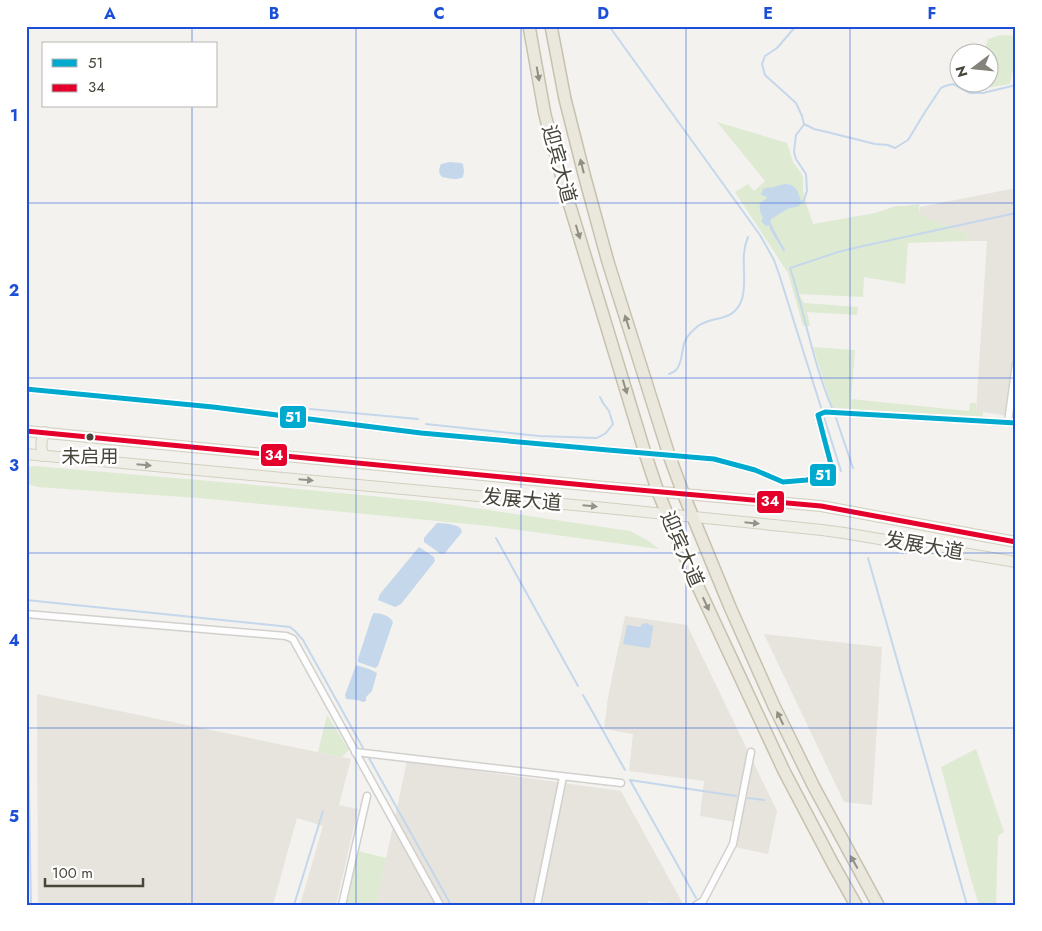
<svg xmlns="http://www.w3.org/2000/svg" width="1042" height="931" font-family="Jost,'Noto Sans SC',sans-serif">
<rect width="100%" height="100%" fill="#f3f2ef"/>
<g fill="#e6e4dd">
<path d="M1016,188V417L976,411L987,241H967L968,234L920,215V207Z"/>
<path d="M625,616L687,625L777,811L768,854L730,846L735,822L700,816L704,781L629,771L633,734L604,729L608,697Z"/>
<path d="M764,634L882,647L872,805L844,802Z"/>
<path d="M37,694L351,759L339,805L358,809L336,905H300L323,826L297,818L273,905H38Z"/>
<path d="M407,761L621,791L683,904L648,901L647,905H376Z"/>
</g>
<g fill="#deead2">
<path d="M1001,35L1016,36V53L1010,84L981,89L974,87L975,83L990,82V52H984L988,39Z"/>
<path d="M717,122L787,143L793,162L801,173L803,178V190L807,206L813,224L875,213L896,206H905L919,204L920,215L968,234L967,241L908,243L905,284L864,277L863,297L799,294L804,303L858,307L857,315L807,312L810,326H803L788,273L735,192L748,184L754,191L765,181Z"/>
<path d="M813,347L855,350L851,399L969,411L970,403H976V411L983,412V418L833,410Z"/>
<path d="M35,466L267,486L434,502L630,531L647,540L659,549L489,526L199,498L37,487L26,483V467Z"/>
<path d="M327,715L349,750L342,757L318,752Z"/>
<path d="M976,749L1004,832L998,836L996,905H979L971,879L941,767Z"/>
<path d="M358,851L386,858L376,905H346Z"/>
</g>
<g fill="#c5d7eb">
<path d="M450,162L461,163L463,164L464,171L463,177C456,181 448,178 442,177C438,173 439,168 441,164Z"/>
<path d="M784,184C796,184 798,191 801,201L799,206L787,209L770,220L773,228L785,250L784,252L771,231L769,225L766,226L761,221L763,218C760,212 759,209 760,203L767,198V197L761,195L763,189L769,187L770,188Z"/>
<path d="M437,523C442,523 458,524 461,529C462,530 461,531 462,532L445,553L441,554L424,542V538Z"/>
<path d="M419,547L434,557L435,561L401,604L395,607L378,600L380,594Z"/>
<path d="M374,613C381,613 390,616 393,622L378,666L375,668L358,662V659L372,616Z"/>
<path d="M646,623L653,626V628L650,647L648,648L623,644L627,625L640,627L642,624Z"/>
<path d="M356,665L369,669L377,673L372,691L366,697V701L363,702L358,700L346,699L345,695Z"/>
</g>
<g fill="none" stroke-linecap="round" stroke-linejoin="round">
<g stroke="#c5d7eb" stroke-width="2">
<path d="M609,26L760,235L774,260L779,274L841,471"/>
<path d="M796,26L777,48L765,56L762,64L765,75L796,103L802,116L804,124L803,126L796,135L794,152L796,159L806,174L807,191L804,200L801,203"/>
<path d="M804,124L814,129L827,132L875,144L888,145L895,148L908,140L925,112L941,88L945,86L953,84L970,93H983L1016,85"/>
<path d="M669,374C672,373 674,372 676,370C683,363 681,350 685,341C688,335 693,330 698,326C714,315 734,323 742,299C748,279 739,257 748,237"/>
<path d="M832,408C813,363 805,314 790,268L838,252L863,246L1016,213"/>
<path d="M310,409L418,419"/>
<path d="M836,418L853,468"/>
<path d="M426,424L539,436L597,438L606,433L613,424L609,411L603,403L600,397"/>
<path d="M496,538L578,686"/>
<path d="M868,558L967,905"/>
<path d="M26,600L290,627L295,631L303,640L363,748"/>
<path d="M26,619L31,905"/>
<path d="M583,695L625,770"/>
<path d="M369,758L451,905"/>
<path d="M630,780L696,898"/>
<path d="M630,780L736,796"/>
<path d="M748,798L764,800"/>
<path d="M294,905L323,811"/>
</g>
<defs>
<g id="street">
<path d="M26,389L213,407L421,433L608,450L714,459L755,470L783,482L807,480L833,472L818,415L825,412L1016,423"/>
<path d="M1008,422L1016,364"/>
<path d="M26,614L286,636L293,639L440,905"/>
<path d="M355,752L621,783"/>
<path d="M342,905L367,796"/>
<path d="M537,905L563,777"/>
<path d="M696,905L703,901L733,844L751,752"/>
</g>
<g id="primary">
<path d="M26,431L605,487L821,506L1016,542"/>
<path d="M26,454L606,508L822,530L844,533L1016,562"/>
<path d="M43,456C41,447 40,441 45,432"/>
</g>
<g id="highway">
<path d="M529,26L545,115L566,193L645,453L658,492L693,576L784,771L833,864L856,905"/>
<path d="M551,26L565,99L585,178L608,262L669,455L683,493L730,607L774,706L814,787L878,905"/>
</g>
</defs>
<use href="#street" stroke="#d1d0cc" stroke-width="9"/>
<use href="#primary" stroke="#d3cfbf" stroke-width="12"/>
<use href="#highway" stroke="#c7c1ae" stroke-width="14"/>
<use href="#street" stroke="#fdfdfd" stroke-width="6"/>
<use href="#primary" stroke="#f0efe7" stroke-width="10"/>
<use href="#highway" stroke="#eae8dd" stroke-width="11"/>
<defs>
<path id="bus-1" d="M26,389L213,407L421,433L608,450L714,459L755,470L783,482L807,480L833,472L818,415L825,412L1016,423"/>
<path id="bus-2" d="M26,431L605,487L821,506L1016,542"/>
</defs>
<use href="#bus-1" stroke="#fff" stroke-width="9"/>
<use href="#bus-2" stroke="#fff" stroke-width="9"/>
<use href="#bus-1" stroke="#00a9ce" stroke-width="5"/>
<use href="#bus-2" stroke="#e4002b" stroke-width="5"/>
</g>
<defs><path id="oneway-solid" d="M-6-.8H1V-3.2L6.5 0L1 3.2V.8H-6Z" transform="scale(1.25)"/></defs>
<g fill="#918e84">
<use href="#oneway-solid" transform="translate(538 74) rotate(80)"/>
<use href="#oneway-solid" transform="translate(582 166) rotate(-104)"/>
<use href="#oneway-solid" transform="translate(578 232) rotate(73)"/>
<use href="#oneway-solid" transform="translate(627 322) rotate(-108)"/>
<use href="#oneway-solid" transform="translate(625 387) rotate(73)"/>
<use href="#oneway-solid" transform="translate(706 604) rotate(65)"/>
<use href="#oneway-solid" transform="translate(780 718) rotate(-116)"/>
<use href="#oneway-solid" transform="translate(854 862) rotate(-119)"/>
</g>
<g fill="#949288">
<use href="#oneway-solid" transform="translate(144 465) rotate(5)"/>
<use href="#oneway-solid" transform="translate(306 480) rotate(5)"/>
<use href="#oneway-solid" transform="translate(590 506) rotate(5)"/>
<use href="#oneway-solid" transform="translate(752 523) rotate(6)"/>
</g>
<path fill="none" stroke="#1d4ed8" stroke-width="1" stroke-opacity="0.55" d="M192,26V44M356,26V905M521,26V905M686,26V905M850,26V905M192,106V905M26,203H1016M26,378H1016M26,553H1016M26,728H1016"/>
<circle fill="#48453b" stroke="#fff" stroke-width="2" cx="90" cy="437" r="4.5"/>
<g text-anchor="middle" dominant-baseline="central" stroke-width="5" stroke-linejoin="round" paint-order="stroke">
<g font-size="19" fill="#48453b" stroke="#fff">
<text x="90" y="456">未启用</text>
</g>
<g font-size="20" fill="#48453b" stroke="#fff">
<text transform="translate(559 164) rotate(75)">迎宾大道</text>
<text transform="translate(522 500) rotate(5)">发展大道</text>
<text transform="translate(924 546) rotate(10)">发展大道</text>
<text transform="translate(682 549) rotate(67)">迎宾大道</text>
</g>
</g>
<g stroke="#fff" stroke-width="2">
<rect x="279" y="405" width="28" height="24" rx="5" fill="#00a9ce"/>
<rect x="260" y="443" width="28" height="24" rx="5" fill="#e4002b"/>
<rect x="809" y="463" width="28" height="24" rx="5" fill="#00a9ce"/>
<rect x="756" y="490" width="29" height="24" rx="5" fill="#e4002b"/>
</g>
<g font-size="14" text-anchor="middle" font-weight="bold" fill="#fff">
<text x="293" y="422">51</text>
<text x="274" y="460">34</text>
<text x="823" y="480">51</text>
<text x="770" y="506">34</text>
</g>
<rect width="1042" height="931" fill="none" stroke="#ffffff" stroke-width="55"/>
<rect x="42" y="42" width="175" height="65" fill="#ffffff" stroke="#b6b5b1"/>
<rect x="52" y="59" width="25" height="8" fill="#00a9ce" stroke="#b6b5b1"/>
<text x="88" y="68" font-size="15" fill="#48453b">51</text>
<rect x="52" y="84" width="25" height="8" fill="#e4002b" stroke="#b6b5b1"/>
<text x="88" y="92" font-size="15" fill="#48453b">34</text>
<g transform="translate(974 68) rotate(254)"><circle r="24" fill="#ffffff" stroke="#b6b5b1"/>
<path d="M0-4L9 19L0 12L-9 19Z" fill="#84827a"/>
<text y="-8" font-size="14" font-weight="bold" text-anchor="middle" fill="#48453b">N</text>
</g>
<path d="M45 878v8h98v-8" fill="none" stroke="#48453b" stroke-width="2.5"/>
<text x="52" y="878" font-size="15" fill="#48453b" stroke="#ffffff" stroke-width="4" paint-order="stroke">100 m</text>
<rect x="28" y="28" width="986" height="876" fill="none" stroke="#1d4ed8" stroke-width="2"/>
<g font-size="16" text-anchor="middle" font-weight="bold" fill="#1d4ed8">
<text x="110" y="19">A</text>
<text x="274" y="19">B</text>
<text x="439" y="19">C</text>
<text x="603" y="19">D</text>
<text x="768" y="19">E</text>
<text x="932" y="19">F</text>
<text x="14" y="121">1</text>
<text x="14" y="296">2</text>
<text x="14" y="471">3</text>
<text x="14" y="646">4</text>
<text x="14" y="822">5</text>
</g>
</svg>
